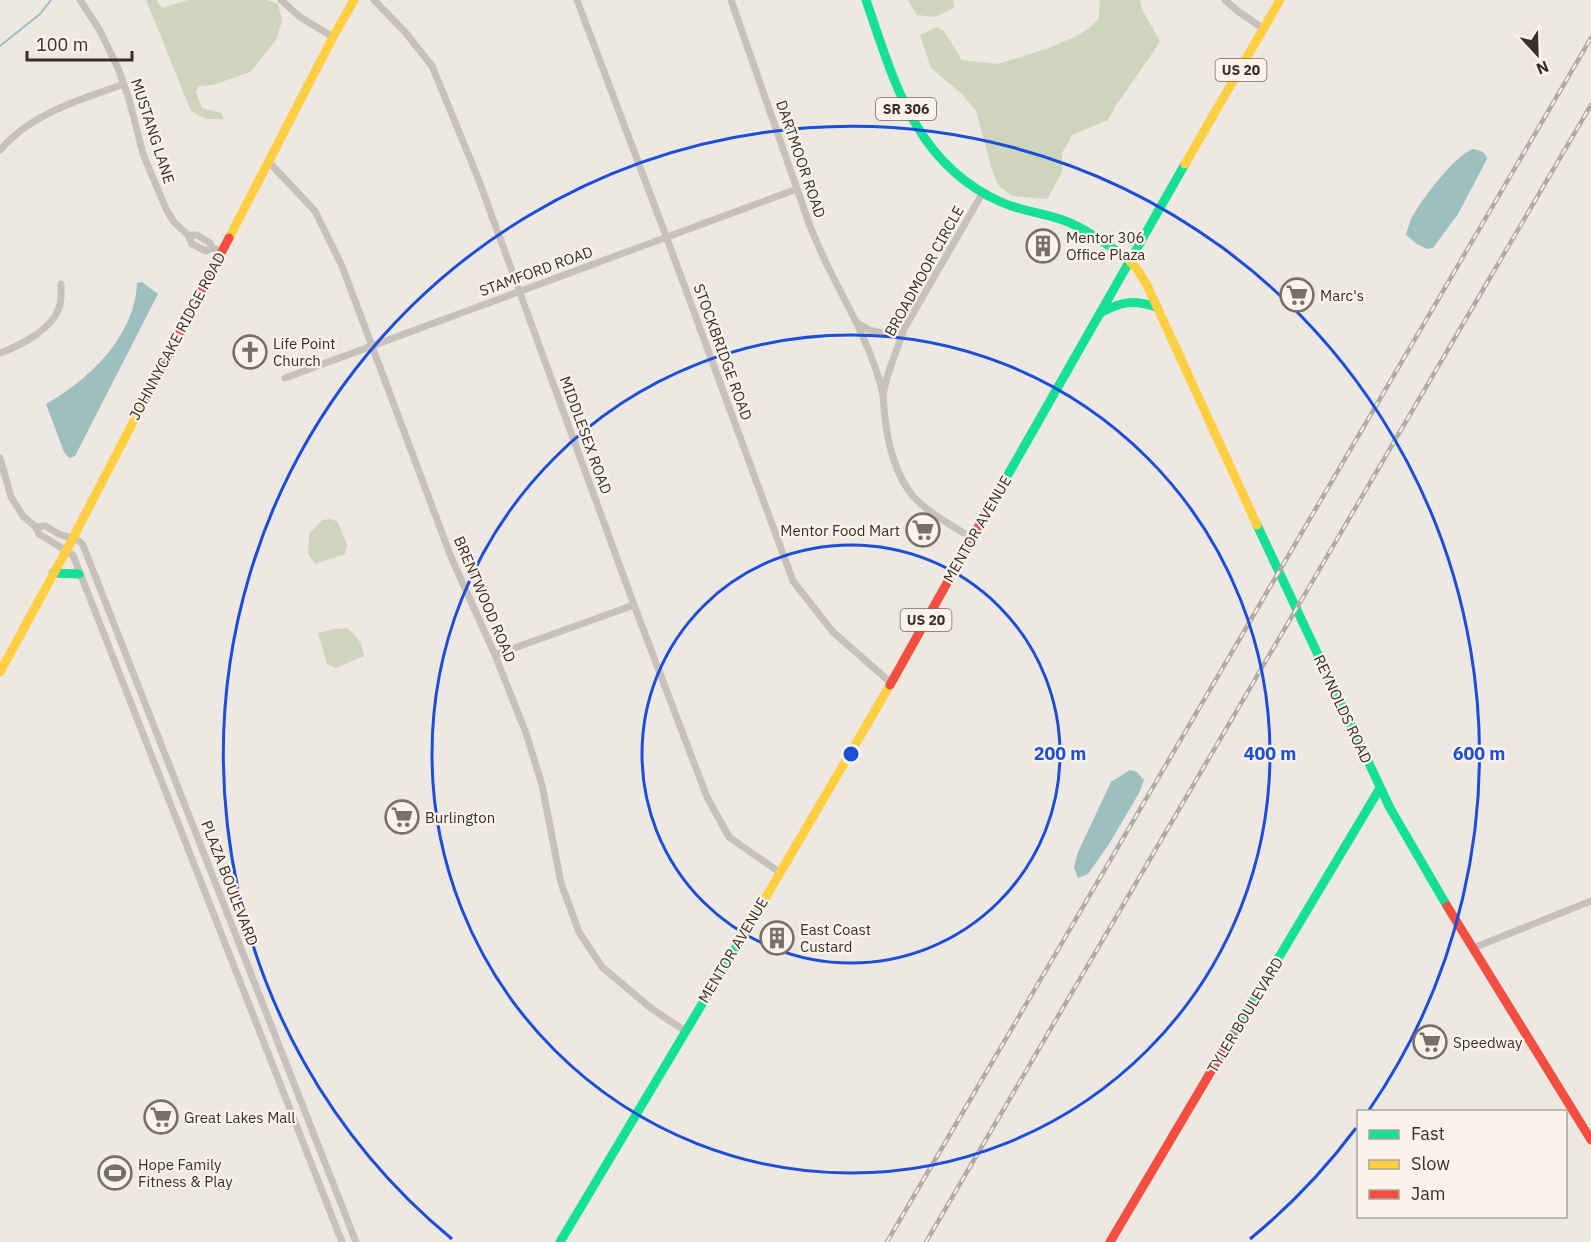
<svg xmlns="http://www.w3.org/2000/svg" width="1591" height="1242" font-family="'IBM Plex Sans',sans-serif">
<rect width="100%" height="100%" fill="#eee8e2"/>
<g fill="#cfd4bc">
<path d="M146,0H157L162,8L188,0H267L278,4L282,21L276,40L250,72L213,85L199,86L196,92L202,108L221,113L224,119H206L191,111Z"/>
<path d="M908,0H953L954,8L935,17L917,15Z"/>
<path d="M1100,0H1140L1141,7L1160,42L1115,107L1108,120L1072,135L1062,153V172L1047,199L1012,196L999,186L993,173L976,111L962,94L931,68L920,35L937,27L944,31L962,60L998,64L1046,49L1077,36L1088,29L1099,18Z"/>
<path d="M331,519L338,522L347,545L345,554L315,564L308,554L309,534L322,520Z"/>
<path d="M347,628C357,635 362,644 364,656L336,668L327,664L318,633L334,629Z"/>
</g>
<g fill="#9dbfc0">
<path d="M1473,149C1479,150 1486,152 1487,159L1458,214L1433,248L1427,249L1417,244L1406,235C1408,229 1409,222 1412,217C1423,198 1454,156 1473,149Z"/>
<path d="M142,282L158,294L75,456L69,458L64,452L46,404C89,380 135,336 137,283Z"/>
<path d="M1130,770L1137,772L1144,780L1139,793L1109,844L1088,874L1078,878L1074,867L1078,852L1111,782Z"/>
</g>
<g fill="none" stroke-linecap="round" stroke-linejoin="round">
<path stroke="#9dbfc0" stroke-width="2" d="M0,46L40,14L51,0"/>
<g stroke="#c7c1bb" stroke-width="7">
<path d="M80,0L99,29L118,68L129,99L143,154L167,211L174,222L188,235L192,244L206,251L212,248L222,251"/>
<path d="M281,0L300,17L333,37"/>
<path d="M374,0L405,32L432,66L478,178L634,605L707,797L729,837L779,872"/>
<path d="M577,0L666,236L793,581L833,632L891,683"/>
<path d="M731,0L811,229L826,263L856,322L869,330L882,333L904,329"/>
<path d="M1225,0L1239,12L1264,29"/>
<path d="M0,150C31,113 80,100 124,84"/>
<path d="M268,161L315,211L342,266L451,557L495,655L526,733L542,785L561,883L579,932L602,967L652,1009L685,1031"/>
<path d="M188,235H197L210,243L212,248"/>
<path d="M856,322C867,345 878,370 883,395C884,403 884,411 885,418C888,445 895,473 912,495C928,513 951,525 972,538"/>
<path d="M0,353C20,346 52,329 59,308C62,300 61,292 61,284"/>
<path d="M285,378L797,189"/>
<path d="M883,395L887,377L904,329L982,194"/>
<path d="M0,458L11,497L23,516L36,527L39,534L73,555L342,1242"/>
<path d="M36,527L45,526L59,534L79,541L83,545L356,1242"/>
<path d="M495,655L634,605"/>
<path d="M1473,948L1591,901"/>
</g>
<g stroke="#16e098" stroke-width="9">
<path d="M866,0C894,81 915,164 1001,202C1021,211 1043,213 1063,220C1087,229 1108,245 1129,260"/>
<path d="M1100,313C1121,302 1133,299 1156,307"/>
<path d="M985,515L1185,164"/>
<path d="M1257,525L1390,808L1447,906"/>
<path d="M53,573L79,574"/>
<path d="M1232,1036L1380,788"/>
<path d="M560,1242L763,902"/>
</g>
<g stroke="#ffcf43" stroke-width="9">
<path d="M1185,164L1280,0"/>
<path d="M229,238L333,37L354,0"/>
<path d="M1129,260L1137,269L1147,285L1257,525"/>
<path d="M0,672L73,538L145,399"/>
<path d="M763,902L890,685"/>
</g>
<g stroke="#f24e42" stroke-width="9">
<path d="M145,399L229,238"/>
<path d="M890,685L985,515"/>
<path d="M1447,906L1591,1140"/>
<path d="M1110,1242L1232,1036"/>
</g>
<defs>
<g id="rail">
<path d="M887,1242L1591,38"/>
<path d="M926,1242L1591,105"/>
</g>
</defs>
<use href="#rail" stroke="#afaaa5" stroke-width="4.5"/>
<use href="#rail" stroke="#fbf3e9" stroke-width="2" stroke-dasharray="7" stroke-linecap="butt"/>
</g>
<g fill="none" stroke="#1d4ed8" stroke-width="3">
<circle cx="851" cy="754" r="209"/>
<circle cx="851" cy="754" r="419"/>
<path d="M1356 1128A628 628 0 0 1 1250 1239M452 1239A628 628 0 1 1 1369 1110"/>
</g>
<defs>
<symbol id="building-ring" viewBox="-11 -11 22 22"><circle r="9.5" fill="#fbf3e9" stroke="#786f69" stroke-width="1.5"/><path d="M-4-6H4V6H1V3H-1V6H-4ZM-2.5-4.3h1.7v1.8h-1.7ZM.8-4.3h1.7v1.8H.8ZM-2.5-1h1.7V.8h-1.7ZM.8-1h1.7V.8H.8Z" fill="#786f69"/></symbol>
<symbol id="supermarket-ring" viewBox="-11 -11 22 22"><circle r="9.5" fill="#fbf3e9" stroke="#786f69" stroke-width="1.5"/><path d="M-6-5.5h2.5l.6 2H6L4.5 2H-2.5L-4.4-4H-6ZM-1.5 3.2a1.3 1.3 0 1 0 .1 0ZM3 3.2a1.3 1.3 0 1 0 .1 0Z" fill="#786f69"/></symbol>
<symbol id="church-ring" viewBox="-11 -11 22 22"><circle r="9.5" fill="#fbf3e9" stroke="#786f69" stroke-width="1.5"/><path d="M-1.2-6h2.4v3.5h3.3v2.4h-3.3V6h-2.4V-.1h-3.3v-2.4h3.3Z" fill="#786f69"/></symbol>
<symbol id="stadium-ring" viewBox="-11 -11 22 22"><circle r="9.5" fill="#fbf3e9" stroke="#786f69" stroke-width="1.5"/><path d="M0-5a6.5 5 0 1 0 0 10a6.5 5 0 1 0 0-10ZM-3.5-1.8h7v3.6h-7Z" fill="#786f69"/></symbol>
</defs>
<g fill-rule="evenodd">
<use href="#building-ring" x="1024" y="227" width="38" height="38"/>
<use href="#supermarket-ring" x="1278" y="276" width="38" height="38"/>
<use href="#church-ring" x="231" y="333" width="38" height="38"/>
<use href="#supermarket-ring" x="904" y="511" width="38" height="38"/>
<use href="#supermarket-ring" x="383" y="798" width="38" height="38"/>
<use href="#building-ring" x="758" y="919" width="38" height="38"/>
<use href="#supermarket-ring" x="1411" y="1023" width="38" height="38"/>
<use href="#supermarket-ring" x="142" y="1098" width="38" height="38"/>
<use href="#stadium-ring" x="96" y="1154" width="38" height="38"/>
</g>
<g text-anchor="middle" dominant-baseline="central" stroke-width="4.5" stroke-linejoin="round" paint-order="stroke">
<g fill="#fbf3e9" stroke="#736962" stroke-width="1.5">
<rect x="1215.5" y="59" width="51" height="22" rx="4.5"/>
<rect x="876" y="98" width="60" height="22" rx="4.5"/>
<rect x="900.5" y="609" width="51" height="22" rx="4.5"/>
</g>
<g font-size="14" font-weight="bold" fill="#392e28">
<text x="1241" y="70">US 20</text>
<text x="906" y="109">SR 306</text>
<text x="926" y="620">US 20</text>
</g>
<g font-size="15" fill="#392e28" stroke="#fbf3e9">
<text transform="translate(153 131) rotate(72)">MUSTANG LANE</text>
<text transform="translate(801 159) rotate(71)">DARTMOOR ROAD</text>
<text transform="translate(536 271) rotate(-20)">STAMFORD ROAD</text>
<text transform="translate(924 271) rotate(-61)">BROADMOOR CIRCLE</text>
<text transform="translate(177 336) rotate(-62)">JOHNNYCAKE RIDGE ROAD</text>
<text transform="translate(723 352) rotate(70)">STOCKBRIDGE ROAD</text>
<text transform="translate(586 435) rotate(70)">MIDDLESEX ROAD</text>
<text transform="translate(977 529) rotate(-60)">MENTOR AVENUE</text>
<text transform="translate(485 599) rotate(67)">BRENTWOOD ROAD</text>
<text transform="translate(1343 709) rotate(65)">REYNOLDS ROAD</text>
<text transform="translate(230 883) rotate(69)">PLAZA BOULEVARD</text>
<text transform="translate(733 950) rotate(-59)">MENTOR AVENUE</text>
<text transform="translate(1245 1015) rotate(-59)">TYLER BOULEVARD</text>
</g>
<g font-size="15" fill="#392e28" stroke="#fbf3e9" text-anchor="start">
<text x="1066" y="237">Mentor 306<tspan x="1066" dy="17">Office Plaza</tspan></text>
<text x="1320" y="295">Marc's</text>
<text x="273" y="343">Life Point<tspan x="273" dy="17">Church</tspan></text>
<text x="900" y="530" text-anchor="end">Mentor Food Mart</text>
<text x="425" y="817">Burlington</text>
<text x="800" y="929">East Coast<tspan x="800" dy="17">Custard</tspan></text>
<text x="1453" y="1042">Speedway</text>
<text x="184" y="1117">Great Lakes Mall</text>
<text x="138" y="1164">Hope Family<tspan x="138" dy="17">Fitness &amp; Play</tspan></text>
</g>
</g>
<circle cx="851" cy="754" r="9" fill="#1d4ed8" stroke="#fbf3e9" stroke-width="3"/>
<g font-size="18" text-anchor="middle" font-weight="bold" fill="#1d4ed8" stroke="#fbf3e9" stroke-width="4.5" stroke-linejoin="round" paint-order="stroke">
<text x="1060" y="760">200 m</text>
<text x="1270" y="760">400 m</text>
<text x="1479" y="760">600 m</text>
</g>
<rect x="1357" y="1110" width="210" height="108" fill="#fbf3e9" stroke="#ada49c" stroke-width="1.5"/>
<rect x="1369" y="1130" width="30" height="9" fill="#16e098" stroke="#ada49c" stroke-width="1.5"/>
<text x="1411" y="1140" font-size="18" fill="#392e28">Fast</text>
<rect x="1369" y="1160" width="30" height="9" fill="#ffcf43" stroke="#ada49c" stroke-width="1.5"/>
<text x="1411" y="1170" font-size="18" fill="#392e28">Slow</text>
<rect x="1369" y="1190" width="30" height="9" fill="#f24e42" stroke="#ada49c" stroke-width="1.5"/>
<text x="1411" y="1200" font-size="18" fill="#392e28">Jam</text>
<g transform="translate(1537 54) rotate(158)" stroke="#fbf3e9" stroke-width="4.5" paint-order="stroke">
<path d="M0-4.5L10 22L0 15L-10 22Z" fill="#392e28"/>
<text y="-9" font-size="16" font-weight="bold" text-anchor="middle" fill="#392e28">N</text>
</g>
<path d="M27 51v9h105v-9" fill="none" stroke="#392e28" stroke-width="3"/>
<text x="36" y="51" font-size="18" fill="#392e28" stroke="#fbf3e9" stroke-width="4.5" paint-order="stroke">100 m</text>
</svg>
